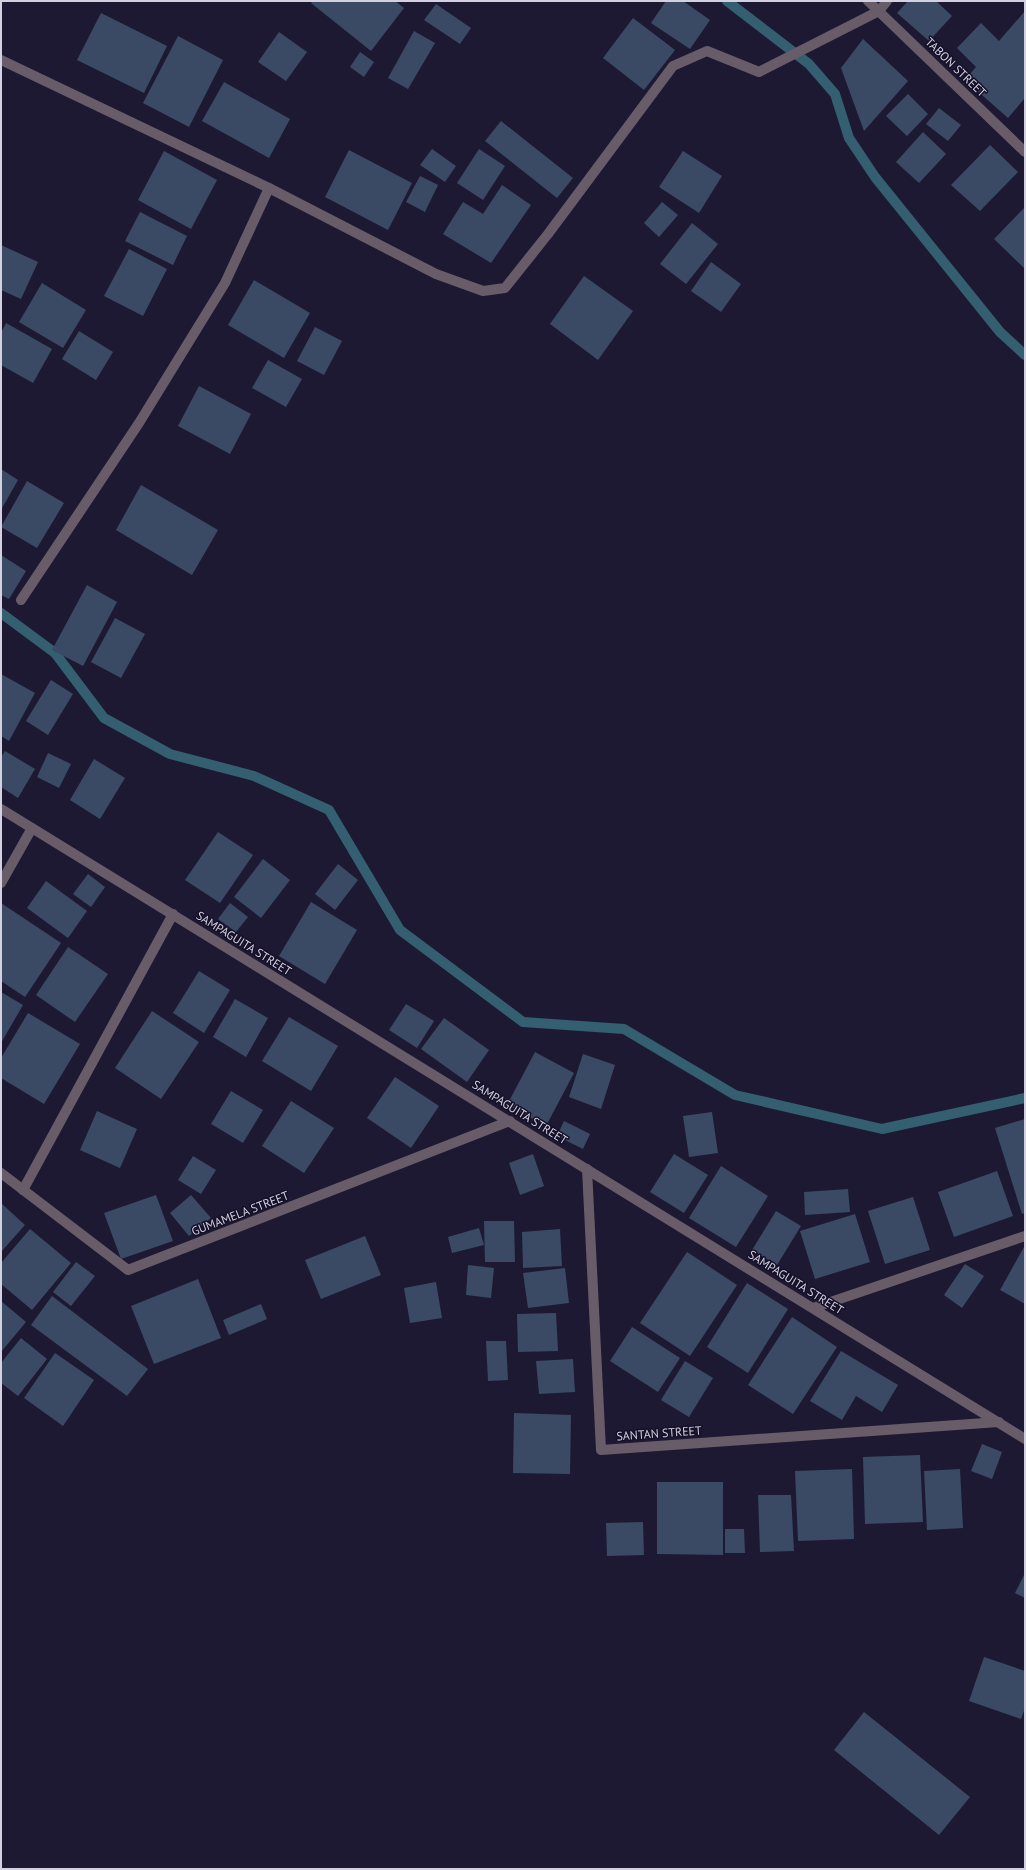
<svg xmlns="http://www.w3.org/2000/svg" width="1026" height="1870" font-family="'PT Sans',sans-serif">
<rect width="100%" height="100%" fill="#1e1932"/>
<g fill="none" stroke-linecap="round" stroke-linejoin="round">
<g stroke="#335f70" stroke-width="10">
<path d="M727,1L809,64L835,94L849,138L875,177L1000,332L1025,355"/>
<path d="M1,613L55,653L104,718L170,754L254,776L329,810L400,930L523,1022L624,1029L735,1095L882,1129L1025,1098"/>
</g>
</g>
<g fill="#3a4a64">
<path d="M313,1H395L404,8L371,51L311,3Z"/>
<path d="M666,1H683L710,20L690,49L651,23Z"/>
<path d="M908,1H936L952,16L929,41L897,13Z"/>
<path d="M436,4L471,28L460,44L424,20Z"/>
<path d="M1025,11V98L1008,118L965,80L976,67L957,48L981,23L999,41Z"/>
<path d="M101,13L167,46L144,93L77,60Z"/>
<path d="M633,18L675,50L644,90L603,58Z"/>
<path d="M414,31L435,43L408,89L388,78Z"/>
<path d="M279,32L307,52L286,81L258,62Z"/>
<path d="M178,36L223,60L189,127L143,103Z"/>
<path d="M863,39L908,81L864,131L841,68Z"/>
<path d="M360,52L374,62L364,77L350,67Z"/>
<path d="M224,82L290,119L269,158L202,121Z"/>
<path d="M908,94L928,114L907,136L886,116Z"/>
<path d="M939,108L961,125L948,141L926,124Z"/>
<path d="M501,121L573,178L557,198L485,141Z"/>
<path d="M923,132L946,154L919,183L896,162Z"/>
<path d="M990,145L1018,172L980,211L951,185Z"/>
<path d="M432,149L456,166L445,182L420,165Z"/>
<path d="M479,149L505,166L483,200L457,183Z"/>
<path d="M349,150L412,183L388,230L325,197Z"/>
<path d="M164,151L217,180L191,229L138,200Z"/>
<path d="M683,151L722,176L699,213L659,187Z"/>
<path d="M420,176L438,185L425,212L406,202Z"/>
<path d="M502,185L531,205L491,263L443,234L463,202L483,214Z"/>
<path d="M662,202L678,215L659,237L644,223Z"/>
<path d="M1025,207V269L994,239Z"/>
<path d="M140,212L187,236L173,265L125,241Z"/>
<path d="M692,223L718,244L686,284L660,264Z"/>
<path d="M1,245L38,262L21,299L1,290Z"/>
<path d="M129,249L167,269L143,316L104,296Z"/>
<path d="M711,262L741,284L721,312L691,291Z"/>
<path d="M584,276L633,311L598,360L550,324Z"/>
<path d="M254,280L310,313L284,358L228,325Z"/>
<path d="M42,283L86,310L63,348L19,322Z"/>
<path d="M6,323L52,349L33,383L1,365V333Z"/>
<path d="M315,327L342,341L324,375L297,361Z"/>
<path d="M79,331L113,352L96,380L62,359Z"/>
<path d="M268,360L302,379L286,407L252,388Z"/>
<path d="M199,386L251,414L230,454L178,426Z"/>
<path d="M1,469L18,480L1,510Z"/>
<path d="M27,481L64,503L37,548L1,527Z"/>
<path d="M141,485L218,530L192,575L116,530Z"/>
<path d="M1,555L26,571L9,599L1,595Z"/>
<path d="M87,585L117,602L83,666L52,650Z"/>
<path d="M115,618L145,634L121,678L91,662Z"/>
<path d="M1,674L35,693L9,741L1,736Z"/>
<path d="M51,680L73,694L48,735L26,721Z"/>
<path d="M5,751L35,769L18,798L1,787V757Z"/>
<path d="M48,753L71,764L59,788L37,777Z"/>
<path d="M94,759L125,778L100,819L70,800Z"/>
<path d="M218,832L253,855L220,903L185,880Z"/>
<path d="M263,859L290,880L261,918L234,897Z"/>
<path d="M338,864L358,880L335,910L315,894Z"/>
<path d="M88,874L105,887L91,907L73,894Z"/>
<path d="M46,881L87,911L68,938L27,908Z"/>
<path d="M311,902L357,930L325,984L279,956Z"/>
<path d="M1,903L61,943L25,997L1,981Z"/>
<path d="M230,903L248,917L236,932L218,919Z"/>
<path d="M68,947L108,974L75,1022L36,995Z"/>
<path d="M199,971L230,990L204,1033L173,1013Z"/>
<path d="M1,992L23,1005L1,1043Z"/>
<path d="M235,999L268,1018L246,1057L213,1037Z"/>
<path d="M406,1004L434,1021L417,1048L389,1030Z"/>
<path d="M152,1011L199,1042L161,1099L115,1068Z"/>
<path d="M28,1013L80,1044L44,1104L1,1078V1058Z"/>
<path d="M289,1017L338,1046L311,1091L262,1061Z"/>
<path d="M444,1018L489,1050L467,1082L421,1049Z"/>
<path d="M535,1052L574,1073L546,1126L507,1105Z"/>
<path d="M583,1054L615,1065L601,1109L569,1097Z"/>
<path d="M395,1077L439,1106L411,1148L367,1118Z"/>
<path d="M231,1091L263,1110L243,1143L211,1124Z"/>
<path d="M291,1101L334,1128L304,1173L262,1146Z"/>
<path d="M97,1111L137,1129L120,1168L80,1150Z"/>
<path d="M712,1112L718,1153L689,1157L683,1116Z"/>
<path d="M1025,1119V1213L1022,1214L995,1128Z"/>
<path d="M564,1121L590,1134L583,1149L557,1136Z"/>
<path d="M533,1154L544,1186L520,1195L509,1163Z"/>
<path d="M674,1154L708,1175L684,1213L650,1192Z"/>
<path d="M193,1156L216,1170L201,1194L178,1180Z"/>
<path d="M721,1166L768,1196L736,1247L689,1218Z"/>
<path d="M997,1171L1013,1216L954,1237L938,1192Z"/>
<path d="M848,1189L850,1212L805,1215L804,1192Z"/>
<path d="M156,1195L173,1241L121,1259L104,1213Z"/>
<path d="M191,1195L211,1218L189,1236L170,1213Z"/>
<path d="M913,1197L930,1250L885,1264L868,1211Z"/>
<path d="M1,1203L25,1225L1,1252Z"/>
<path d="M776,1211L801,1226L777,1265L752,1250Z"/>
<path d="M855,1214L870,1262L815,1279L800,1231Z"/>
<path d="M484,1221H514L515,1262H485Z"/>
<path d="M479,1228L484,1245L452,1253L448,1237Z"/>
<path d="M30,1229L71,1263L32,1310L1,1284V1263Z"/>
<path d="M560,1229L562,1266L523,1268L522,1232Z"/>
<path d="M365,1236L381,1275L321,1299L305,1260Z"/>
<path d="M1024,1247L1025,1248V1304L1000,1290Z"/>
<path d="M687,1252L737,1285L690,1356L640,1323Z"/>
<path d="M76,1262L95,1276L71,1306L53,1292Z"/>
<path d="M965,1264L984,1276L962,1308L944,1295Z"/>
<path d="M468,1265L494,1268L491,1298L466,1295Z"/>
<path d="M565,1268L569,1303L528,1308L523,1273Z"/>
<path d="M198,1279L221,1338L154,1364L131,1306Z"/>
<path d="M436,1282L442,1318L410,1323L404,1288Z"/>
<path d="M747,1283L788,1309L748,1373L707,1347Z"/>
<path d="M52,1296L148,1369L127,1396L31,1325Z"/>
<path d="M1,1301L26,1322L1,1352Z"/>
<path d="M261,1304L267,1319L229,1335L223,1320Z"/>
<path d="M556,1313L558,1351L518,1352L517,1314Z"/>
<path d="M792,1317L837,1347L793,1414L748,1385Z"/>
<path d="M632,1327L680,1358L658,1392L610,1361Z"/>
<path d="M21,1338L47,1359L18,1396L1,1383V1363Z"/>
<path d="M486,1341H506L508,1380L488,1381Z"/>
<path d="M841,1351L898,1385L882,1412L856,1396L842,1420L810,1401Z"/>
<path d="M55,1353L94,1380L63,1426L24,1398Z"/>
<path d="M573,1359L575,1392L539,1394L536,1361Z"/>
<path d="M685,1361L713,1378L689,1417L661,1400Z"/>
<path d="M514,1413L571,1415L570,1474L513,1473Z"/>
<path d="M982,1444L1002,1452L992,1479L971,1471Z"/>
<path d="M920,1455L923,1522L865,1524L863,1457Z"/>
<path d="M852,1469L854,1539L798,1541L795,1471Z"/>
<path d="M960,1469L963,1528L927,1530L924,1471Z"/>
<path d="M657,1482H723V1555L657,1554Z"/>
<path d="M758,1495H791L794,1551L760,1552Z"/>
<path d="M643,1522L644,1555L607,1556L606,1523Z"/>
<path d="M725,1529H744L745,1553H725Z"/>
<path d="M1025,1573V1598L1015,1593Z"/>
<path d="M984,1657L1025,1671V1708L1021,1719L969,1701Z"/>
<path d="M864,1712L970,1797L939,1835L834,1750Z"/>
</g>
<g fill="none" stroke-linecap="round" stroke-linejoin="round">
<g stroke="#695c69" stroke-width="10">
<path d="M868,1L1025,152"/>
<path d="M1,60L269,188L436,274L483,291L505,288L548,234L673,66L707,51L759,72L879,11L887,1"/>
<path d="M21,600L139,423L225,283L269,188"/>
<path d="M1,809L1025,1439"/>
<path d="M1,883L32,828"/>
<path d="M587,1169L601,1450L999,1422"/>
<path d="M1,1173L128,1270L510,1121"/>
<path d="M23,1190L173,914"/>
<path d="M813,1308L1025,1236"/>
</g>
</g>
<g text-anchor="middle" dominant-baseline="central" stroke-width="3" stroke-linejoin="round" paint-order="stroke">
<g font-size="12" fill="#d2d0e1" stroke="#151028">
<text transform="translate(956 67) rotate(44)">TABON STREET</text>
<text transform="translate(244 943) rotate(32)">SAMPAGUITA STREET</text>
<text transform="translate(520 1112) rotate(32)">SAMPAGUITA STREET</text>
<text transform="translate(240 1213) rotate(-21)">GUMAMELA STREET</text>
<text transform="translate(796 1282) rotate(32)">SAMPAGUITA STREET</text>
<text transform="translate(659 1433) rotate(-4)">SANTAN STREET</text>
</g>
</g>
<rect width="1026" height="1870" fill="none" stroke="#d2d0e1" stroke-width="4"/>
</svg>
